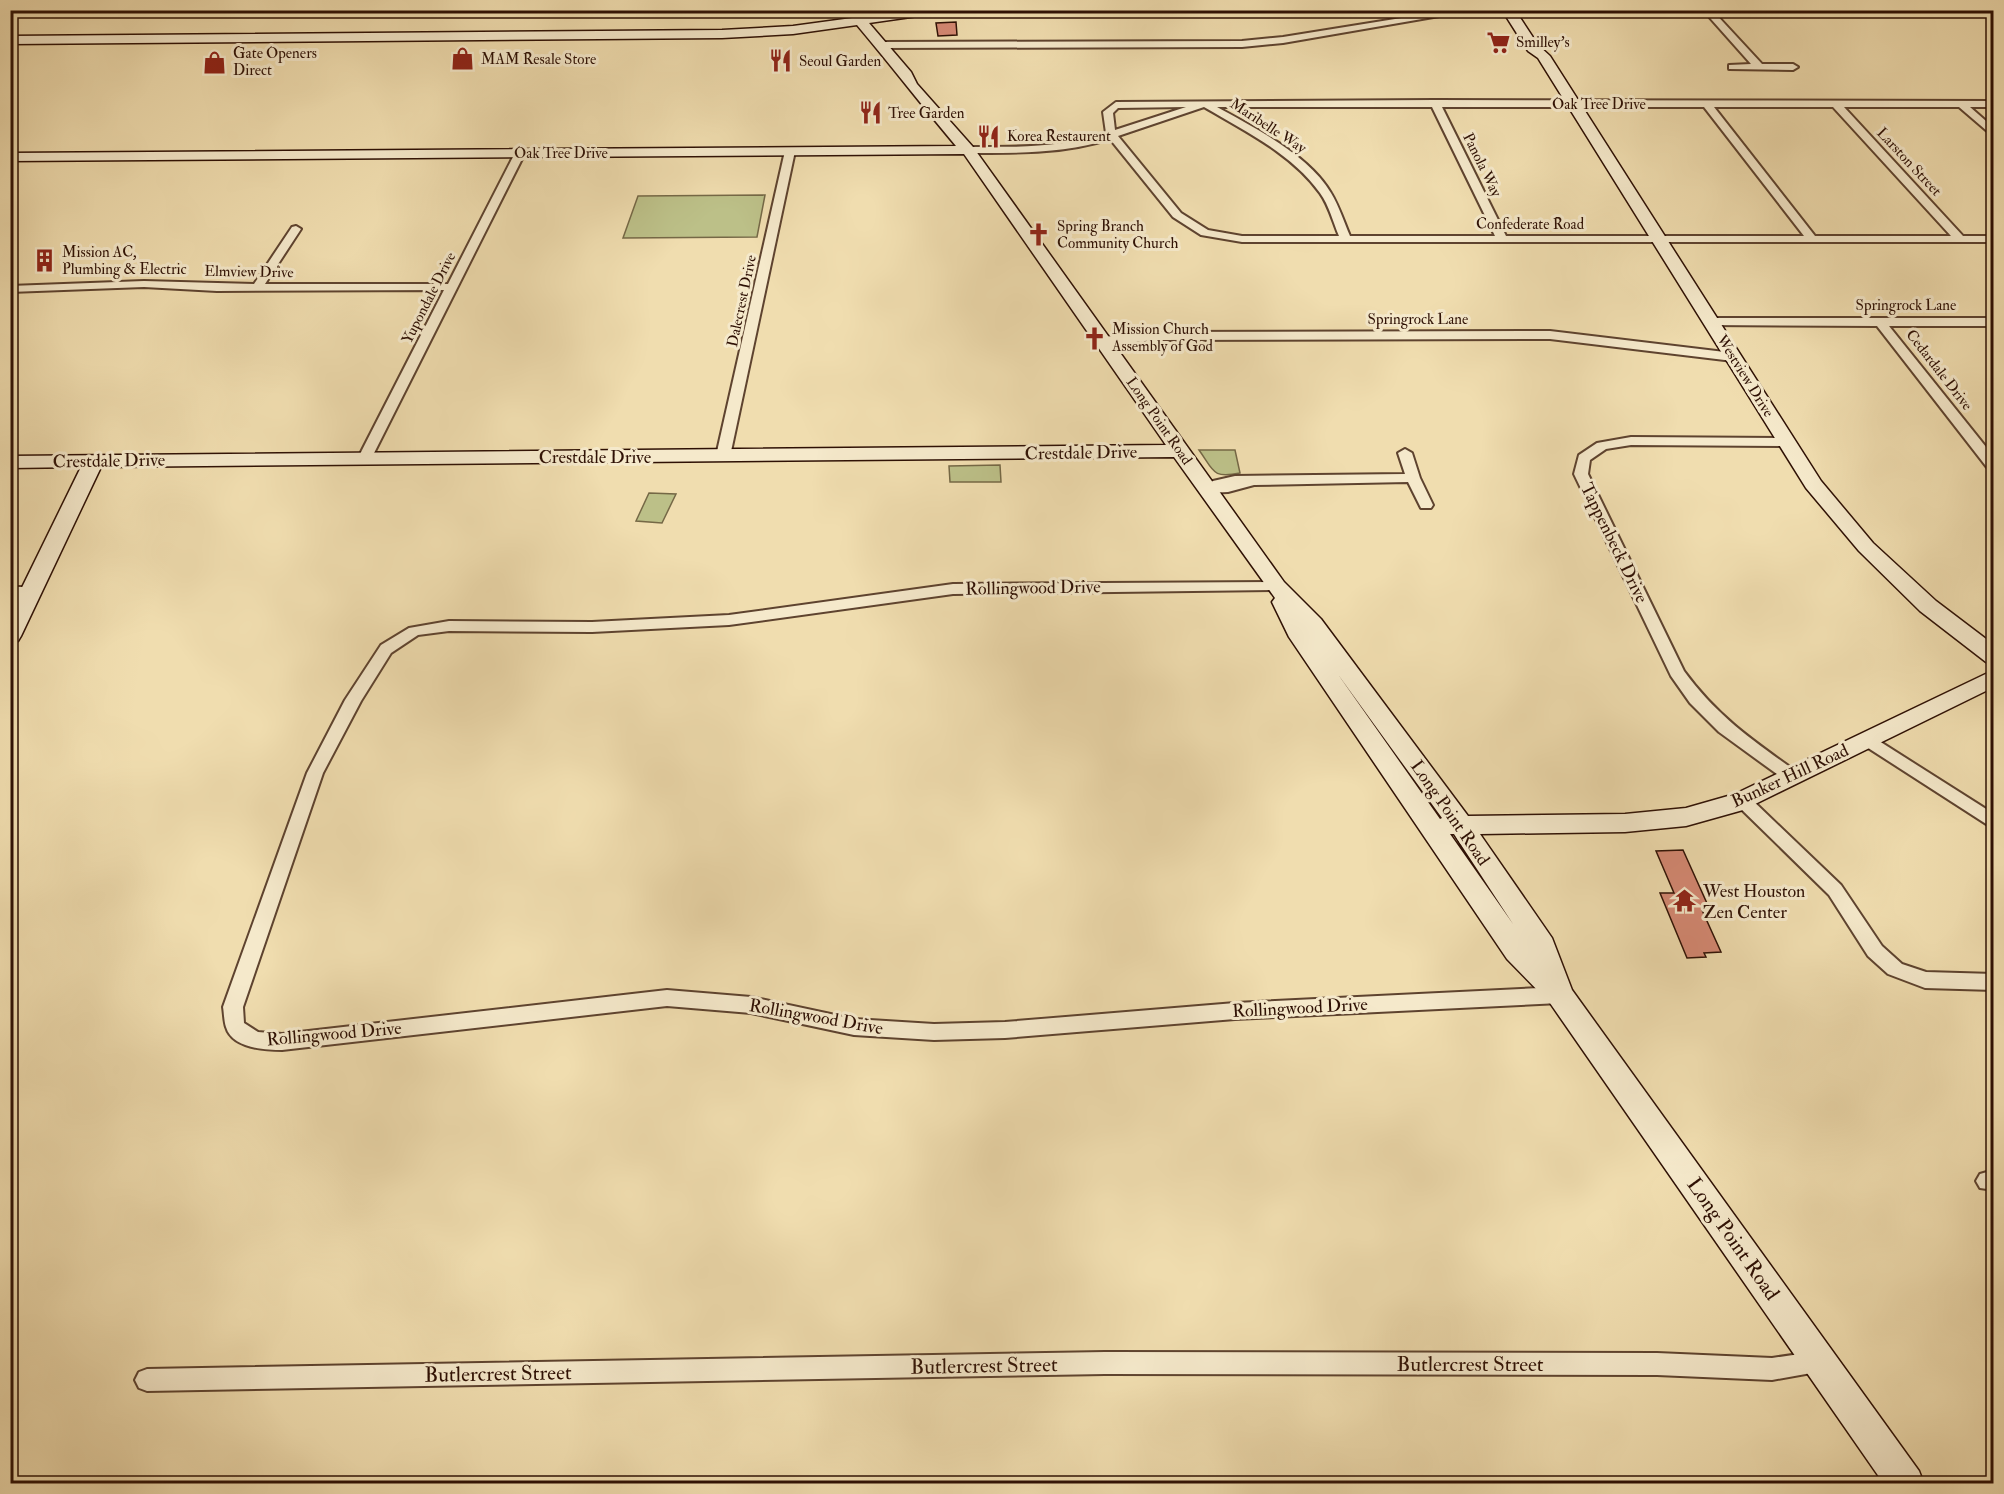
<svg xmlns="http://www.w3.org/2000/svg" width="2004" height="1494" font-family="'IM FELL Double Pica',serif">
<rect width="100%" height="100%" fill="#f0ddaf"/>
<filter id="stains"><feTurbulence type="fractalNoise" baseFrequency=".00333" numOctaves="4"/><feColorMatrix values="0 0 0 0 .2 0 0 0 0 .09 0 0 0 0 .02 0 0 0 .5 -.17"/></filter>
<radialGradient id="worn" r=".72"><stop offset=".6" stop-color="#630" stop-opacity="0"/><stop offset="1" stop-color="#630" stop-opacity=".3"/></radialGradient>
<g fill="#bcc088" stroke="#756846" stroke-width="1.5">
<path d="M765,195L757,237L623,238L638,196Z"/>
<path d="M1199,450H1235L1240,473C1212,479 1214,471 1199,450Z"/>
<path d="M1000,465L1001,482H950L949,466Z"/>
<path d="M649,493L676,494L662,523L636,521Z"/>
</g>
<g fill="#d68974" stroke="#2e1004" stroke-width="1.5">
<path d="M956,22L957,35L938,36L936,23Z"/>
<path d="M1683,850L1710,910H1702L1721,952L1704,953L1706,957L1687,958L1660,893H1674L1656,851Z"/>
</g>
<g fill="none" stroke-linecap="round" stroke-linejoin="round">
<defs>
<g id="street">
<path d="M1451,10H1474L1283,43L1242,47L882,48L878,45L882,42L1242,41L1283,37Z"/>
<path d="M1703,10H1712L1762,64H1793L1798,67L1793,70L1729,69V65L1751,64Z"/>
<path d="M1435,100L1994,101V107H1970L1994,128V137L1959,107H1844L1963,236H1994V242H1242L1201,235L1173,217L1110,139C1064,154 1015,153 968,153L963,150L968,147C1014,147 1062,148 1106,133L1103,112L1116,102ZM1186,107L1115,130L1113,113L1118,108ZM1204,107C1245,131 1292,154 1320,193C1329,205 1333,222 1339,236H1242L1208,230L1181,213L1118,136ZM1217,107H1432L1495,236H1350C1344,222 1339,206 1331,193C1309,155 1255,128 1217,107ZM1442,107H1704L1804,236H1506ZM1714,107H1833L1951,236H1815Z"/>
<path d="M790,148L795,151L730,456L723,460L716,456L785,151Z"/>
<path d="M520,150L525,153L370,461H360L358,458L444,290L217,291L144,287L10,292V286L144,281L254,284L292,227L296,226L301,229L265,284H448L515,153Z"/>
<path d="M1710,318H1994V326H1889L1994,457V471L1989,470L1877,326L1706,325V319Z"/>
<path d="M1550,331L1733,353L1739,357L1733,361L1550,339L1155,340L1103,345L1097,341L1103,337L1155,332Z"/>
<path d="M1631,437L1786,438L1793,442L1786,446L1631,445L1606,449L1590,460L1588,474L1684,671C1717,716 1752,740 1797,772L1799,776L1797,780H1785L1719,732L1690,703L1671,676L1574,474L1579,455L1597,443Z"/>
<path d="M1405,449L1412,453L1420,478L1433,505L1431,508H1421L1408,482L1254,485L1228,492L1207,493L1200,489L1213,481L1235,476L1405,474L1398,453Z"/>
<path d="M1276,582L1281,584L1283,587L1281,590L953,594L729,625L592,632L449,631L418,635L391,653L361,701L323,773L243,1007L244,1023L258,1032L282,1034L667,990L751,997L854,1019L934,1024L1005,1022L1235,1003L1560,987L1567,990L1570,995L1567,1000L1560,1003L1235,1019L1005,1038L934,1040L854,1035L751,1013L667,1006L282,1050C264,1050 232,1048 226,1027C224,1021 224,1013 223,1007L307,773L345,700L381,645L409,628L449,621L592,622L729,615L953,584Z"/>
<path d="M10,587H31L38,592L31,597H10Z"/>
<path d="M1868,734L1994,814V829L1862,744L1860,740L1862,736Z"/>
<path d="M1743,795L1749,797L1841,885L1882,946L1902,964L1926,972L1994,974V990L1925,988L1888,974L1868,956L1829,895L1737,805L1734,801L1737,797Z"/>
<path d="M1987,1172H1994V1190L1980,1188L1976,1181L1980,1174Z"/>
<path d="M1820,1351L1828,1354L1832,1362L1828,1370L1772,1380L1657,1375L1105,1374L147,1391L139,1388L135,1380L139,1372L147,1369L1105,1352L1657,1353L1772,1358Z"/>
</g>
<g id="secondary">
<path d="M846,10H859L864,16L902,10H938L932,14L869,23L911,72L917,84L973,147L1284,582L1321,619L1468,816L1625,814L1686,808L1735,794L1994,670V687L1743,810L1686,826L1625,832L1480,834L1552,938L1572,990L1919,1471L1924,1484H1884L1550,1003L1507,959L1289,637L1272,602L1275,598L1174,457L101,467L21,636L18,641L10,643V612L81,467L10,468V456L1166,445L964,154L10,161V153L956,146C922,106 891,65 857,25L793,34L722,38L10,44V36L722,30L793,26L852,18ZM1337,673L1442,818L1440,819ZM1450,834H1454L1513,924Z"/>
<path d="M1502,10H1515L1538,45L1550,56L1821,481L1873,543L1936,601L1994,645V664L1986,662L1920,611L1859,551L1806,488L1538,58L1528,51Z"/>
</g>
</defs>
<use href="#street" stroke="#5e432f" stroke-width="4"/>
<use href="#secondary" stroke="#2e1004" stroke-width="3"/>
<use href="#street" fill="#f5e9cb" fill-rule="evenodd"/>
<use href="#secondary" fill="#f5e9cb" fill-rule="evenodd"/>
</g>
<defs>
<symbol id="supermarket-bare" viewBox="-9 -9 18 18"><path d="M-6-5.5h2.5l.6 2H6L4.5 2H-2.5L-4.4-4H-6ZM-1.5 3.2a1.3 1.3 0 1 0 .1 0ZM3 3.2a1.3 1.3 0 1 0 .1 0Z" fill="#8f2418" stroke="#f5e9cb" stroke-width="2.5" paint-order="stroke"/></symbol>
<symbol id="shop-bare" viewBox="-9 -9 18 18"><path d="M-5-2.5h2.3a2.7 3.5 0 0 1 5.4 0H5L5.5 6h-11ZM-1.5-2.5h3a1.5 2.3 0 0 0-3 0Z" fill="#8f2418" stroke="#f5e9cb" stroke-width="2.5" paint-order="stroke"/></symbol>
<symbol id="restaurant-bare" viewBox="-9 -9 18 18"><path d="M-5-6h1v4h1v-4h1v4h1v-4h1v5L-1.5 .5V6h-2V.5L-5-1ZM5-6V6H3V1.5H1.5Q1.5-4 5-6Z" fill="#8f2418" stroke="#f5e9cb" stroke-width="2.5" paint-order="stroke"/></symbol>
<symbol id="church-bare" viewBox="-9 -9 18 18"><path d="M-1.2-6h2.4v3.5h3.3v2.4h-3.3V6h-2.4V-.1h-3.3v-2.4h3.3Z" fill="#8f2418" stroke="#f5e9cb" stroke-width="2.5" paint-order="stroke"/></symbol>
<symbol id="building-bare" viewBox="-9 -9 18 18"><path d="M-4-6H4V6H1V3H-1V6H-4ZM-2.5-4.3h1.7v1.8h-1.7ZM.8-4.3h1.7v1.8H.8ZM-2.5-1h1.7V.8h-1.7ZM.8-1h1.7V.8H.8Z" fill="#8f2418" stroke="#f5e9cb" stroke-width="2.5" paint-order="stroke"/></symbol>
<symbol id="temple-bare" viewBox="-9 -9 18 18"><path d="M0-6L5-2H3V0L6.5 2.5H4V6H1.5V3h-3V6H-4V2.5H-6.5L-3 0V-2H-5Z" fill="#8f2418" stroke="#f5e9cb" stroke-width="2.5" paint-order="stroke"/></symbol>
</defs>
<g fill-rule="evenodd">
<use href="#supermarket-bare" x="1482" y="26" width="33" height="33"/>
<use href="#shop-bare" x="446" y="42" width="33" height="33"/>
<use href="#restaurant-bare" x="764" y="44" width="33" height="33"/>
<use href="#shop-bare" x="198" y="46" width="33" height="33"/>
<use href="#restaurant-bare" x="854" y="96" width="33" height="33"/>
<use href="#restaurant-bare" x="972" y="120" width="33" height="33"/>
<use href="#church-bare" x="1022" y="218" width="33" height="33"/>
<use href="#building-bare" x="28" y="244" width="33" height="33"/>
<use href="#church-bare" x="1078" y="322" width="33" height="33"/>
<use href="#temple-bare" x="1668" y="884" width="33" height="33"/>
</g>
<g text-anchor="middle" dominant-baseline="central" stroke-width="6" stroke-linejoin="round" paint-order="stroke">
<g font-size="15" fill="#2e1004" stroke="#f5e9cb" text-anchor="start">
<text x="1516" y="42">Smilley's</text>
<text x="233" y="53">Gate Openers<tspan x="233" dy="17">Direct</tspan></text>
<text x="481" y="59">MAM Resale Store</text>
<text x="799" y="61">Seoul Garden</text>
<text x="888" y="113">Tree Garden</text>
<text x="1007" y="136">Korea Restaurent</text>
<text x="1057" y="226">Spring Branch<tspan x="1057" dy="17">Community Church</tspan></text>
<text x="62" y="252">Mission AC,<tspan x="62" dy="17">Plumbing &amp; Electric</tspan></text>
<text x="1112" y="329">Mission Church<tspan x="1112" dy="17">Assembly of God</tspan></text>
</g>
<g font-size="15" fill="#2e1004" stroke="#f5e9cb">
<text x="1599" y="104">Oak Tree Drive</text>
<text transform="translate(1268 126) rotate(33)">Maribelle Way</text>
<text x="561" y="153">Oak Tree Drive</text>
<text transform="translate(1909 162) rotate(47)">Larston Street</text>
<text transform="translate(1482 165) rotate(64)">Panola Way</text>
<text x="1530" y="224">Confederate Road</text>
<text transform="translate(249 272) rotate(1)">Elmview Drive</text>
<text transform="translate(429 298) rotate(-63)">Yupondale Drive</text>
<text transform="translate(742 301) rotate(-78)">Dalecrest Drive</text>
<text x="1906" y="305">Springrock Lane</text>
<text x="1418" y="319">Springrock Lane</text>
<text transform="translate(1939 370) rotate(52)">Cedardale Drive</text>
<text transform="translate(1745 376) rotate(58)">Westview Drive</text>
<text transform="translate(1159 421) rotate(55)">Long Point Road</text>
</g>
<g font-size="18" fill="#2e1004" stroke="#f5e9cb">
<text transform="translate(1081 453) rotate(-1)">Crestdale Drive</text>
<text x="595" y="457">Crestdale Drive</text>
<text transform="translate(109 461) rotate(-1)">Crestdale Drive</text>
<text transform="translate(1614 543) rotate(64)">Tappenbeck Drive</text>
<text transform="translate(1033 588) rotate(-1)">Rollingwood Drive</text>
<text transform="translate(1790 776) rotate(-25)">Bunker Hill Road</text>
<text transform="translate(1450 813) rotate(55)">Long Point Road</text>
<text transform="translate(1300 1008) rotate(-3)">Rollingwood Drive</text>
<text transform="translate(816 1017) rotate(10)">Rollingwood Drive</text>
<text transform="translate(334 1034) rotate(-5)">Rollingwood Drive</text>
</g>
<g font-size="18" fill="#2e1004" stroke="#f5e9cb" text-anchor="start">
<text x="1703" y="891">West Houston<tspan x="1703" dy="21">Zen Center</tspan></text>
</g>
<g font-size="21" fill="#2e1004" stroke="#f5e9cb">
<text transform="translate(1733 1239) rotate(55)">Long Point Road</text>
<text x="1470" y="1364">Butlercrest Street</text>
<text transform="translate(984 1366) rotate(-1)">Butlercrest Street</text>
<text transform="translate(498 1374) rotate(-1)">Butlercrest Street</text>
</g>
</g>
<rect width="2004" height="1494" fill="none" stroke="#f0ddaf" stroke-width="36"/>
<rect x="12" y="12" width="1980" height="1470" fill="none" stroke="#2e1004" stroke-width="3"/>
<rect x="18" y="18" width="1968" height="1458" fill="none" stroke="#2e1004" stroke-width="1.5"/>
<rect width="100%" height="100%" filter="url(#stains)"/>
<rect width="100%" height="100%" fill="url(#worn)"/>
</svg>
